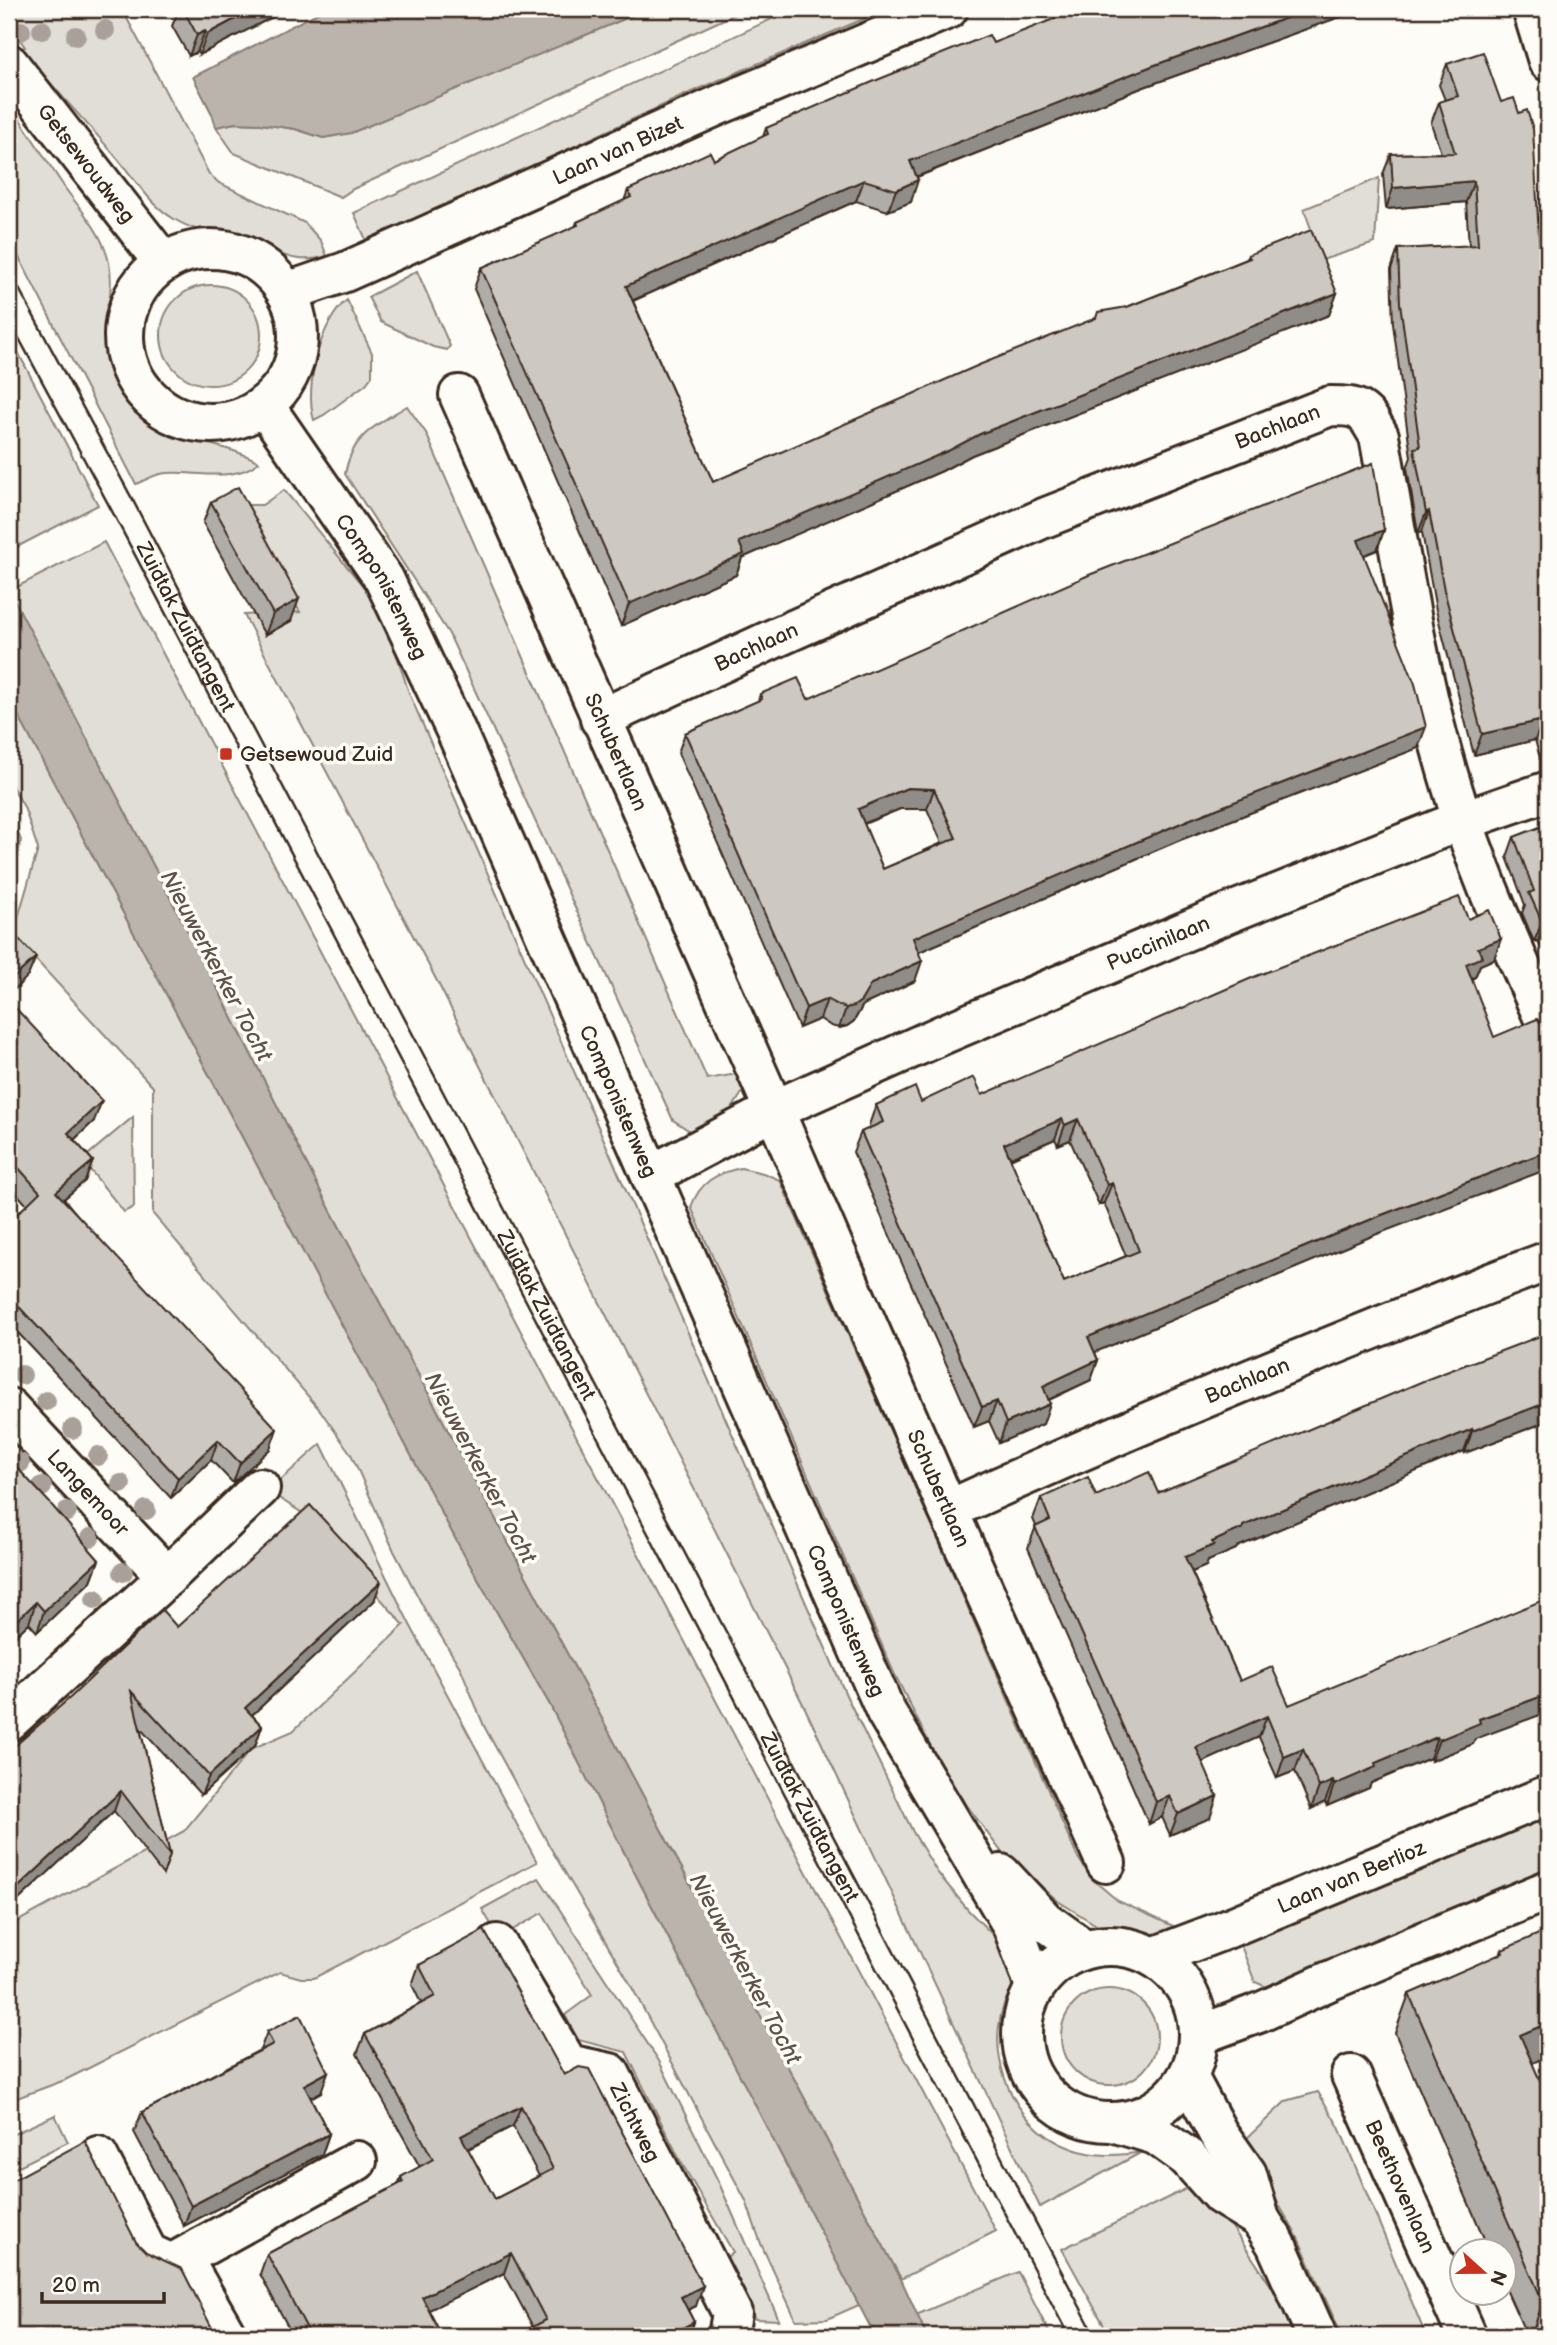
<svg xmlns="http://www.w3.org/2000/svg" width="1557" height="2345" font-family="'Balsamiq Sans',sans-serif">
<rect width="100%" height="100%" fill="#fdfcf7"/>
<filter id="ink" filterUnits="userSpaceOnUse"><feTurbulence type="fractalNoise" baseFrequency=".0143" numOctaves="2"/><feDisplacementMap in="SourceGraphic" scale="14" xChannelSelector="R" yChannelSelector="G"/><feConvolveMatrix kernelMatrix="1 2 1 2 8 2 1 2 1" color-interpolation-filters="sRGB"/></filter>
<g filter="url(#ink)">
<g fill="#e1ded7" stroke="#8e847a" stroke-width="2">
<path d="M9,9H122L209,174L219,183L305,223L321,241L327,256C296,265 283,254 255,245C229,236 198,234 174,219C149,204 135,179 116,157C85,120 51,87 22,48L25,47L9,23Z"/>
<path d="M648,9H746L353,189L341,197L234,153L216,127L235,123L261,124L295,129L323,138L351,133Z"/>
<path d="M793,9H887L698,89L367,242L354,213Z"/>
<path d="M9,103C28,131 46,160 65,188C80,209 100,230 107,255C116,284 106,311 106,340C105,369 122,401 145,419C178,444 223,441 259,462C234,483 197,471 167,473C156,473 146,480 136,484L9,238Z"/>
<path d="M1379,178L1375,243L1322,260L1304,209Z"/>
<path d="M417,271L450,346L447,350L433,347L381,322L368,297Z"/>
<circle cx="211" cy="335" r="50"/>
<path d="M347,300L372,353V376L366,384L324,415L314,420C304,388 320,321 347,300Z"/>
<path d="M9,335L98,505L9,551Z"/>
<path d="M407,406L426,433L707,1079L744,1073L745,1088L719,1130L699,1137L673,1120L449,634L345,474C352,435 375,426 407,406Z"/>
<path d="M284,490L368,592L391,637L409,693L846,1695L913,1832L937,1872L968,1910L996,1938L1016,1981C976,2038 1007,2127 1073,2149C1096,2157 1118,2156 1142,2152L1040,2207L805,1708L438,983L244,615L300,612L239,505H262Z"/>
<path d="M104,542L996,2231L901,2279L324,1198L205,964L9,591Z"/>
<path d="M9,698L462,1551L550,1705L626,1856L859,2305L827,2319L796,2320L761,2244L746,2201L628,1980L550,1847L484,1726L461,1669L426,1612L394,1551L351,1454L320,1410L153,1214V1087L13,935L38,849L24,807L9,781Z"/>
<path d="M9,815L21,840L9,893Z"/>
<path d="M133,1117L134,1207L124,1212L82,1160Z"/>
<path d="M741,1168L763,1173L780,1180L1077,1856L1092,1879L1118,1901L1173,1926L1157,1936L1134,1929L1101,1928L1058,1901L1000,1850L946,1777L894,1673L691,1207C700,1182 716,1173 741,1168Z"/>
<path d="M321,1444L408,1621L537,1862L314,1978H301L280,1972L65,2080L9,2101V1926L184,1831L251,1749L293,1731L404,1625L307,1516L268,1491Z"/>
<path d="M1548,1809V1876L1276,1991L1255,1982L1238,1938Z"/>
<path d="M539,1878L659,2061L719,2183L779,2320L755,2319L721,2262L733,2252L681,2162L626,2052L578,2040L565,2015L592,1995L542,1913L499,1938L482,1909Z"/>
<circle cx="1109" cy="2037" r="48"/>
<path d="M1318,2092L1339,2127L1426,2336H1342L1298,2238L1243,2142L1286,2101Z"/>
<path d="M55,2115L68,2142L9,2171V2136Z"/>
<path d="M1196,2184L1214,2200L1277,2295L1294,2336H1110L1062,2249Z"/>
<path d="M1018,2272L1051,2336H927L916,2315Z"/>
</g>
<g fill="#bbb4ad" stroke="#887d74" stroke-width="2">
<path d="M325,9H648L351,133L323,138L295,129L261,124L235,123L216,127L212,114L193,77Z"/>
<path d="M9,590L205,964L324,1198L901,2279L927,2336H875L626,1856L550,1705L462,1551L9,698Z"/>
</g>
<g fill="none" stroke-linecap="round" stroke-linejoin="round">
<defs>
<g id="lane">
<path id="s1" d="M9,295L121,503L1082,2336"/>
</g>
<g id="street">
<path d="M1532,9L1548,61"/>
<path id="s2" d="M287,292L345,272L719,105L948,9"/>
<path id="s3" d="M459,395L774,1110L948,1510L1106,1863"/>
<path id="s4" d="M600,719L773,639L1044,518L1330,406C1361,406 1364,409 1379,436C1403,565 1420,697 1463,821C1487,892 1518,960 1548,1028"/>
<path id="s5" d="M651,1175L774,1110L944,1034L1219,917L1442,828L1548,791"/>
<path id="s6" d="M9,1408L167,1577"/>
<path id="s7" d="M948,1510C1145,1421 1345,1338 1548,1261"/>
<path d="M9,1721L167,1577L260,1488"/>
<path id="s8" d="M497,1944L568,2064L610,2073L732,2313L728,2336"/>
<path id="s9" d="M1153,1957L1224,1930L1548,1795"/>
<path d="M1199,2035L1261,2012L1329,1981L1548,1890"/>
<path id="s10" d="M1351,2075L1467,2336"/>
<path d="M98,2156L148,2253L191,2273L227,2336"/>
<path d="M171,2264L357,2161"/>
</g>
<g id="secondary">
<path id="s11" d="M9,64L163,262"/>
<circle cx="211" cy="336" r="87"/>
<path id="s12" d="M264,405L384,579L456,731L886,1712L1012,1925L1035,1986"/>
<path d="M1001,1874L1045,1921L1084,1949"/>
<circle cx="1110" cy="2034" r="88"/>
<path d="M1188,2077L1218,2133L1247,2174L1260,2219L1276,2244L1317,2336"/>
<path d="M1116,2123L1156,2135L1188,2158L1221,2195L1260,2219"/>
</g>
</defs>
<use href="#lane" stroke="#3b2a1e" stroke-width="26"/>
<use href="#street" stroke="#3b2a1e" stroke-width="44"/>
<use href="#secondary" stroke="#3b2a1e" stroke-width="44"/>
<use href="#lane" stroke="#fdfcf7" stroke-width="21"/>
<use href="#street" stroke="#fdfcf7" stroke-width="38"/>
<use href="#secondary" stroke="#fdfcf7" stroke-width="38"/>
</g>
<g fill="#a9a199">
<circle cx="42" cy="30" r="10"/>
<circle cx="105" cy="30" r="10"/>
<circle cx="21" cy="31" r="10"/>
<circle cx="76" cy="36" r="10"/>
<circle cx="22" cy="1375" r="10"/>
<circle cx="46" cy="1401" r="10"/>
<circle cx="73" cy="1429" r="10"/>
<circle cx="98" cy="1456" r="10"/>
<circle cx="20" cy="1463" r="10"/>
<circle cx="121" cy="1484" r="10"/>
<circle cx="42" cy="1487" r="10"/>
<circle cx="146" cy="1510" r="10"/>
<circle cx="67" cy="1512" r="10"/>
<circle cx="90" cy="1538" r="10"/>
<circle cx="123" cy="1572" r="10"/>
<circle cx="95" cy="1599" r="10"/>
</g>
<g fill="#b0aca7" stroke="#3b2a1e" stroke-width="2" fill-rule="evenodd">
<path d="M174,9H288L199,55L197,52L189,56L172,26L177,14Z"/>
<path d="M1056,9H1353L1351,13L1144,87L917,177L911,202L888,211L856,201L633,301L713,482L1127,307L1247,259L1248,255L1337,293L1329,315L972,455L942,471L742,558L736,575L621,626L474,289L481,268L575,227L577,222L624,201L628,190L714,160L763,137L766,128L993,43L1053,20Z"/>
<path d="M1447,64L1501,102L1519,113L1548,755L1540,758L1535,740L1474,755L1436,610L1422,532L1418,533L1407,468L1411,457L1393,324L1391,270L1398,249L1469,246L1466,202L1386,209L1383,174L1391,154L1441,153L1431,123L1439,102L1445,100L1439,85Z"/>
<path d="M211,502L291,621L265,635L203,523Z"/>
<path d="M1384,530L1377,550L1364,555L1418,748L1180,840L919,952L915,981L863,1005L854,1021L847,1026L839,1028L831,1026L820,1019L799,1028L678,753L685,733L758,701L760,694L808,699ZM900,809H927L942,843L883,869L864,824Z"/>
<path d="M1548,824V964L1538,941L1534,942L1522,913L1525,905L1507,857L1514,837Z"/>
<path d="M1468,919L1494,959L1480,965L1475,977L1472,979L1372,1236L1095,1352L1098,1360L1091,1380L1049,1400L1043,1424L999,1443L989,1421L974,1427L853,1152L861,1132L870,1128L869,1125L876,1105L921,1102L982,1095ZM1055,1139L1058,1145L1070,1140L1099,1205L1104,1203L1126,1256L1064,1282L1010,1159Z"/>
<path d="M9,1001L94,1121L74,1140L93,1161L85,1181L64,1199L270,1449L233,1483L211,1460L171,1498L9,1323V1222L27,1205L9,1185Z"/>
<path d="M1548,1333V1421L1465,1453L1464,1451L1237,1547L1236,1549L1208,1561L1206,1566L1192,1572L1240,1681L1289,1705L1475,1739L1473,1744L1431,1761L1430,1758L1371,1783L1369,1788L1327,1806L1325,1802L1311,1809L1295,1771L1277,1778L1259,1737L1202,1762L1210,1818L1170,1835L1162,1817L1149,1824L1028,1548L1036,1526L1033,1519L1041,1498L1158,1493Z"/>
<path d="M9,1459L99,1560L91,1581L37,1632L29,1623L9,1642Z"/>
<path d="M374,1601L252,1715L262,1726L255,1746L201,1795L140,1728L170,1855L163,1875L114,1811L9,1909V1751L177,1627Z"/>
<path d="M1502,1950L1533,2063L1548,2333L1541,2336H1527L1504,2285V2250H1489L1395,2033L1409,1994L1500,1955Z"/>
<path d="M419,1965L564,2075L696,2306L688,2310L694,2322L689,2336H515L533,2327L504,2273L428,2310L442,2336H293L260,2274L267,2254L398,2185L401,2177L420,2167L357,2054L365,2034L421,2003L412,1985ZM513,2126L539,2176L495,2199L468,2149Z"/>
<path d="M267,2032L321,2092L311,2098L329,2134L322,2154L184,2226L134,2132L142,2112L260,2050Z"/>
<path d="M9,2182L136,2242L216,2336H9Z"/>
</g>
<g fill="#908c88" stroke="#3b2a1e" stroke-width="2">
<path d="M254,9H288L199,55L207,34Z"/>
<path d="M1311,9H1353L1351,13L1144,87L903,182L910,161L1152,66Z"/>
<path d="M205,31L197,52L189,56L197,35Z"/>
<path d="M864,180L856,201L618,307L626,286Z"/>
<path d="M918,180L911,202L888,211L896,190Z"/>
<path d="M1474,181L1466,202L1386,209L1393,188Z"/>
<path d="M1337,293L1329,315L972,455L942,471L742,558L736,575L621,626L629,604L739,542L980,434Z"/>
<path d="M1429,511L1422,532L1418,533L1426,513Z"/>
<path d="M1384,530L1377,550L1350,561L1358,540Z"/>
<path d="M299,599L291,621L265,635L273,614Z"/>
<path d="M1543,720L1535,740L1474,755L1482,734Z"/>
<path d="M1426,727L1418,748L1180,840L905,958L913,938L1188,820Z"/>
<path d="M1548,738V755L1540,758Z"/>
<path d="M907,788L934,789L927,809H900L850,829L858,809Z"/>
<path d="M1546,920L1538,941L1534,942L1542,922Z"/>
<path d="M1501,939L1494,959L1480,965L1475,977L1459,984L1466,964L1478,948Z"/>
<path d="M36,957L28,976L9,995V982Z"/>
<path d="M922,961L915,981L863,1005L854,1021L847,1026L839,1028L846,1008L871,984Z"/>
<path d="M827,999L820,1019L799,1028L806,1008Z"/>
<path d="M102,1101L94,1121L60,1153L68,1133Z"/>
<path d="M1062,1119L1055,1139L996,1164L1004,1144Z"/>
<path d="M1078,1119L1070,1140L1058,1145L1065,1125Z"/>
<path d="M1548,1151V1169L1372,1236L1081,1358L1088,1337L1379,1216Z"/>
<path d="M93,1161L85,1181L49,1211L56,1192Z"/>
<path d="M1112,1183L1104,1203L1099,1205L1107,1185Z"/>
<path d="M1098,1360L1091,1380L1035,1406L1043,1386Z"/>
<path d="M997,1401L989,1421L974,1427L982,1407Z"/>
<path d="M1548,1402V1421L1465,1453L1472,1431Z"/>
<path d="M1050,1404L1043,1424L999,1443L1006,1423Z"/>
<path d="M277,1429L270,1449L233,1483L240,1463Z"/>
<path d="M1472,1429L1464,1451L1237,1547L1236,1549L1208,1561L1206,1566L1178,1578L1185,1557L1212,1542L1243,1526Z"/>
<path d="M218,1440L211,1460L171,1498L178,1478Z"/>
<path d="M99,1560L91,1581L37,1632L44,1611Z"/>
<path d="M381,1582L374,1601L238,1728L245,1708Z"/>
<path d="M36,1602L29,1623L9,1642V1628Z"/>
<path d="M1548,1694V1712L1475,1739L1473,1744L1431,1761L1439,1740L1479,1719Z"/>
<path d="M1267,1716L1259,1737L1188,1769L1196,1747Z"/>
<path d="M262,1726L255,1746L201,1795L209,1776Z"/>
<path d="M1437,1737L1430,1758L1371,1783L1369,1788L1327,1806L1334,1785L1375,1763Z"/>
<path d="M1303,1749L1295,1771L1277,1778L1284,1757Z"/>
<path d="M1333,1781L1325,1802L1311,1809L1319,1787Z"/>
<path d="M121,1791L114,1811L9,1909V1900L11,1894Z"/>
<path d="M1170,1796L1162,1817L1149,1824L1156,1802Z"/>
<path d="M1217,1796L1210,1818L1170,1835L1178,1814Z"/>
<path d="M1548,2023V2056L1506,2075L1520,2035Z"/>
<path d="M328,2072L321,2092L297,2105L304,2085Z"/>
<path d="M521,2106L513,2126L454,2156L461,2136Z"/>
<path d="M329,2134L322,2154L184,2226L191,2206Z"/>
<path d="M511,2253L504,2273L415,2317L422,2297Z"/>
<path d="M703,2286L696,2306L674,2317L681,2297Z"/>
<path d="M1548,2300V2333L1541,2336H1531L1543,2302Z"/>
<path d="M694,2322L689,2336H667Z"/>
</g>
<g fill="#cdc8c2" stroke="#3b2a1e" stroke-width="2" fill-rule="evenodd">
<path d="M183,9H254L207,34L205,31L197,35Z"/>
<path d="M1056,9H1311L1152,66L910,161L918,180L896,190L864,180L626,286L713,482L979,365L1096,318L1098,312L1127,307L1155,296L1250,258L1248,255L1311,230L1337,293L980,434L950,450L739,542L744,554L629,604L481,268L578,225L577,222L631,197L628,190L710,152L714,160L768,134L766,128L877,80L989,35L993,43L1059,17Z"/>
<path d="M1483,52L1501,102L1514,98L1519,113L1527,110L1533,129L1543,309L1548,352V738L1543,720L1482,734L1444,590L1429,511L1426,513L1414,448L1420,447L1400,303L1398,249L1478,245L1474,181L1393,188L1391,154L1455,153L1439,102L1458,96L1447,64Z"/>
<path d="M1373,463L1384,530L1358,540L1415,684L1426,727L1188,820L913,938L922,961L871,984L861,1001L854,1006L846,1008L838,1005L827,999L806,1008L685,733L762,699L760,694L798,678L808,699L1089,575ZM907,788L934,789L956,838L883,869L858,809Z"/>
<path d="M238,487L299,599L273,614L211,502Z"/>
<path d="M1548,824V927L1546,920L1542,922L1529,893L1534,891L1514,837Z"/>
<path d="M1459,897L1468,919L1489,910L1501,939L1478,948L1482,957L1466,964L1494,1037L1537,1019L1543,1026L1548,1028V1151L1379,1216L1088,1337L1098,1360L1043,1386L1050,1404L1006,1423L997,1401L982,1407L861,1132L883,1122L876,1105L915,1087L921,1102L974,1077L982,1095L1254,977ZM1062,1119L1065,1125L1078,1119L1107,1185L1112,1183L1139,1251L1064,1282L1004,1144Z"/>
<path d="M11,931L36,957L9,982V933Z"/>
<path d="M9,1001L102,1101L68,1133L93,1161L56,1192L277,1429L240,1463L218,1440L178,1478L9,1296V1222L40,1192L9,1157Z"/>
<path d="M1548,1333V1402L1472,1431V1429L1243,1526V1528L1212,1542L1214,1545L1185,1557L1240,1681L1272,1667L1289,1705L1548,1598V1694L1479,1719L1480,1723L1439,1740L1437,1737L1375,1763L1376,1767L1334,1785L1333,1781L1319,1787L1303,1749L1284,1757L1267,1716L1196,1747L1217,1796L1178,1814L1170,1796L1156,1802L1035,1527L1050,1520L1041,1498L1088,1477L1096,1496L1149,1472L1158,1493L1428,1379Z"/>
<path d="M9,1459L49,1502L99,1560L44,1611L36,1602L9,1628Z"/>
<path d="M310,1505L381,1582L245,1708L262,1726L209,1776L131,1691L170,1855L121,1791L11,1894L9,1891V1751L72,1696L162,1610L177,1627Z"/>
<path d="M484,1930L564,2075L579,2067L589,2069L703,2286L681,2297L694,2322L667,2336H515L546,2320L511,2253L422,2297L442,2336H311L267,2254L403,2182L401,2177L433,2159L365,2034L435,1996L419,1965ZM521,2106L553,2169L495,2199L461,2136Z"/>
<path d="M1548,1930V2023L1520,2035L1548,2099V2300L1543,2302L1409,1994L1503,1953L1502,1950Z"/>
<path d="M300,2015L328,2072L304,2085L329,2134L191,2206L142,2112L273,2044L267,2032Z"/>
<path d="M85,2141L136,2242L146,2252L182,2269L216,2336H42L41,2334L37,2336H18L9,2320V2182Z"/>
</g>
</g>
<rect fill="#c8321e" stroke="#fdfcf7" stroke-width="2.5" x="219" y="747" width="14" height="14" rx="3.5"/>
<g text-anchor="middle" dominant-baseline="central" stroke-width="7" stroke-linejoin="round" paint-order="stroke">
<g font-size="21" fill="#3b2a1e" stroke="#fdfcf7">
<text stroke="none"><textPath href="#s2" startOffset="360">Laan van Bizet</textPath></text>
<text stroke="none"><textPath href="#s11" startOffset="126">Getsewoudweg</textPath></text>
<text stroke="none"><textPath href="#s4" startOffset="738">Bachlaan</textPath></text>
<text stroke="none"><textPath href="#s12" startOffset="217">Componistenweg</textPath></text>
<text stroke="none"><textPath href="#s1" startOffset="376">Zuidtak Zuidtangent</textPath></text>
<text stroke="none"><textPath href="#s4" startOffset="172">Bachlaan</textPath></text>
<text stroke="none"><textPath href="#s3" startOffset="390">Schubertlaan</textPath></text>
<text stroke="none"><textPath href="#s5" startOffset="558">Puccinilaan</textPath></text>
<text stroke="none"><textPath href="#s12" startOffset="784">Componistenweg</textPath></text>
<text stroke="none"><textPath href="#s1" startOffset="1153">Zuidtak Zuidtangent</textPath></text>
<text stroke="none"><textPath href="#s7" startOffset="326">Bachlaan</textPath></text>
<text stroke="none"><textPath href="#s3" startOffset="1194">Schubertlaan</textPath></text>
<text stroke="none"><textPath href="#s6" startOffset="116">Langemoor</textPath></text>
<text stroke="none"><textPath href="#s12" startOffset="1351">Componistenweg</textPath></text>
<text stroke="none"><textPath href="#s1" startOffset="1720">Zuidtak Zuidtangent</textPath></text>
<text stroke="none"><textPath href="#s9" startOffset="214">Laan van Berlioz</textPath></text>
<text stroke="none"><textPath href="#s8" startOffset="238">Zichtweg</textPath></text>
<text stroke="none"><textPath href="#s10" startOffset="122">Beethovenlaan</textPath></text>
</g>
<g font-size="21" fill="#3b2a1e" stroke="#fdfcf7" text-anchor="start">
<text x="240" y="754">Getsewoud Zuid</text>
</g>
<g font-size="23" font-style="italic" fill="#615349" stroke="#fdfcf7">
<text transform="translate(216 966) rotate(62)">Nieuwerkerker Tocht</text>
<text transform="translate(480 1468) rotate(62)">Nieuwerkerker Tocht</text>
<text transform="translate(745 1969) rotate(62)">Nieuwerkerker Tocht</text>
</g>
</g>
<rect width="1557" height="2345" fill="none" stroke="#fdfcf7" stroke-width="35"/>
<rect x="18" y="18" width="1522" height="2310" fill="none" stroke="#3b2a1e" stroke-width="2.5" filter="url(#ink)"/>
<g transform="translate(1483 2272) rotate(111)"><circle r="33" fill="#fdfcf7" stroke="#afa8a0" stroke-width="2"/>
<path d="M0-5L12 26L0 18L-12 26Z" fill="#c8321e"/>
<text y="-10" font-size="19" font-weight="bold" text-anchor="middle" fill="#3b2a1e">N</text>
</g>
<path d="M42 2292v10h122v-10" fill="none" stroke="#3b2a1e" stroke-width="3.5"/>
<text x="52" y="2292" font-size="21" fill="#3b2a1e" stroke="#fdfcf7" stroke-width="5" paint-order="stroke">20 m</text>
</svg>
